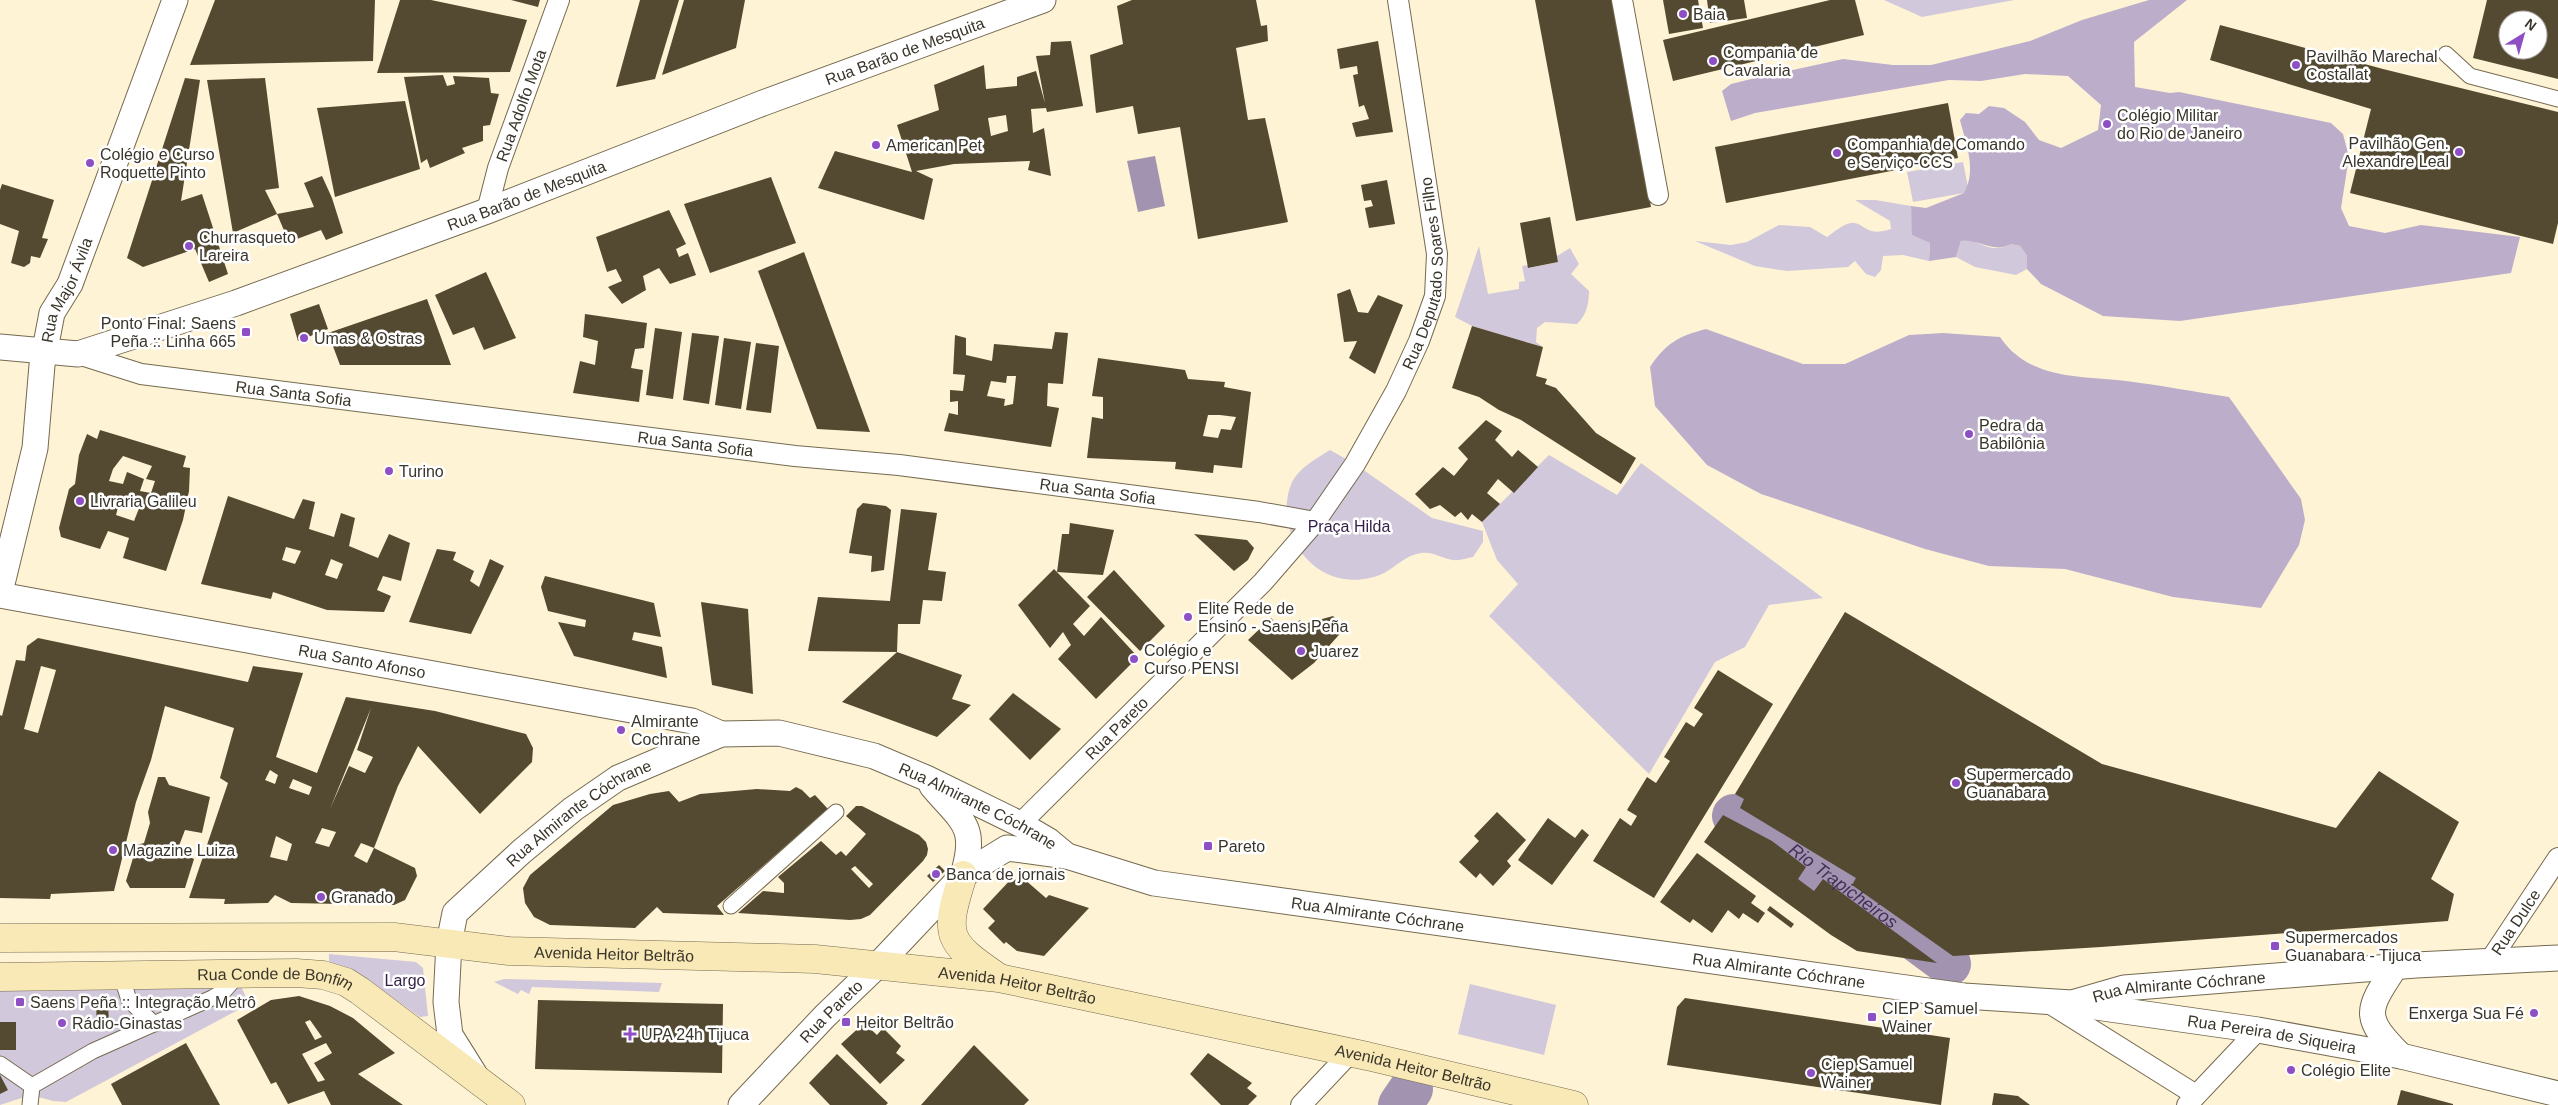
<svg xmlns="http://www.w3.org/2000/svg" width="2558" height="1105" font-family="Arial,sans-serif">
<rect width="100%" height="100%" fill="#fff3d5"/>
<g fill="#d1c8db">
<path d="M1884,0H2014L1922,17Z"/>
<path d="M1963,162L1968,187L1964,193L1913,202L1907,172Z"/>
<path d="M1855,200H1875L1911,206L1913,235L1930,243L1929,261L1903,255L1883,256L1881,270L1875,277L1866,274L1855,261L1848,267L1787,271L1755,266L1695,241L1731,245L1747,242L1779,225L1810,227L1827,237C1833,233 1843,224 1851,223C1864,221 1864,238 1891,229L1890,221Z"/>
<path d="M1972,240C1986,247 1997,252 2011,244L2020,246L2027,256V269L2016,275L1975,267L1956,257L1961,241Z"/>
<path d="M1479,246L1488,294L1519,289V282L1525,281L1522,266L1528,265L1529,268L1558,262L1557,256L1570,248L1579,264L1571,274L1589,291C1589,304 1586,316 1577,324L1545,322L1537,328L1536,342L1543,347L1472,326L1455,317Z"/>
<path d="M1330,450L1355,464L1432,518L1483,531V542L1473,557C1467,558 1459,561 1454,560C1442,559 1433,551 1421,553C1406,555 1397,566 1384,573C1373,579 1356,581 1344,579C1300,572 1275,521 1292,482C1299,468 1317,458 1330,450Z"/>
<path d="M1549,455L1617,495L1641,463L1823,598L1769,605L1745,647L1715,662L1649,774L1489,616L1518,584L1497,560L1482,522Z"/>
<path d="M329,954L416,962L423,968L428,1016L420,1017L357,972L329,964Z"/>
<path d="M504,979L662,983L659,992L532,987L529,994L521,990L518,994L494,982Z"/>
<path d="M1470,984L1556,1005L1544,1055L1458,1034Z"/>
<path d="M241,986L249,1004L66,1102L53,1101L31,1095L0,1105V987Z"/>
</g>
<g fill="#bcaecb">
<path d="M2149,0H2187L2134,42L2135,87L2170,93L2179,92L2331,123L2343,134L2349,157L2341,208L2349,226L2385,233L2421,225L2520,237L2511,273L2180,321L2103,316L2041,284L2027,269V256L2020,246L2011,244C1993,254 1980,239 1961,241L1956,257L1929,261L1930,243L1912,235L1911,206L1926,208L1964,193C1977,170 1966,144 1960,120L1966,113L1979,114L1989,106L2004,108L2025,122L2039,140L2061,148L2098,130L2101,105L2068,76L2025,74L1981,81L1949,80L1755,113L1731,121L1722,91L1731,84L1747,80L1843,59L1893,65H1931L2030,41L2082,20Z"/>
<path d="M1706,329L1803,364H1845L1909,335L1943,333L2000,337C2029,380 2080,376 2126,381C2160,385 2195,392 2229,397L2301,499L2305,520L2299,545L2261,608L2173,597L2065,569L1989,566L1925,549L1761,494L1707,465L1655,406L1650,367C1666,343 1679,336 1706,329Z"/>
</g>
<path fill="#a294b0" d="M1155,156L1165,206L1138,212L1127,161Z"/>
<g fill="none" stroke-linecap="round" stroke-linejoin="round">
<g stroke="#a294b0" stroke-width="44">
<path id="s1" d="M1734,816L1792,848L1949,964"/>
<path d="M1400,1105L1411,1089"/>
</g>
</g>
<g fill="#544a31" fill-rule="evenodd">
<path d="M215,0H375L373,61L190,65Z"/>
<path d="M400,0H431L527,20L510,72L377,73Z"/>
<path d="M511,0H540L538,7Z"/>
<path d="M640,0H679L655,79L616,87Z"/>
<path d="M684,0H745L736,48L662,75Z"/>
<path d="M1132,0H1256L1261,26L1267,25L1268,41L1236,48L1248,120L1265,118L1288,222L1198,239L1180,127L1138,134L1133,106L1096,113L1090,55L1123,44L1117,6Z"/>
<path d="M1535,0H1613L1651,207L1576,221Z"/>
<path d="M1663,0H1698L1703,28L1669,34Z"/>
<path d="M1707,0H1744L1747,18L1710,23Z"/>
<path d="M1830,0H1855L1864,35L1673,81L1663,40Z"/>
<path d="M2487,0H2558V79L2473,58ZM2508,20H2538V50H2508Z"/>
<path d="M2220,25L2383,69L2558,112V223L2553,244L2350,193L2371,109L2210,60Z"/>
<path d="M1071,41L1083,106L1047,112L1046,108L1031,109L1033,133L1044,128L1051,176L1028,170L1030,161L954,164L916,171L933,179L924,220L818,188L835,151L912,172L897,125L939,110L934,85L984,65L986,89L1017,86V77L1036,71L1045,103L1036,56L1050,55L1051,42ZM1006,115L1008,131L991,136L988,118Z"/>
<path d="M1378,41L1393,132L1356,137L1352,123L1369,119L1364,105L1359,107L1353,75L1358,74L1357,66L1340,69L1337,49Z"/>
<path d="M443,75L447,86L455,84L453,76L489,78L491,93L499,94L490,125L483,126V141L462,148L465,153L430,168L427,159L421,163L404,77Z"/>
<path d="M185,78L200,80L181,201L202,194L228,274L209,282L195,249L143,267L127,258Z"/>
<path d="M265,78L279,188L265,190L277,214L314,207L304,183L322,176L332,198L343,233L326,240L321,230L289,242L277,214L233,233L207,80Z"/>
<path d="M405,101L420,169L335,197L317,108Z"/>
<path d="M1948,103L1958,158L1726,203L1715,147Z"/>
<path d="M771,177L796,243L710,273L684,204Z"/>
<path d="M1387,180L1395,224L1369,228L1365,208L1373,206L1371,200L1364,201L1361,185Z"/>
<path d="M2,184L54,200L42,238L48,239L40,258L31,256L30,263L24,267L11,263L19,231L0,224V190Z"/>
<path d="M669,210L686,244L676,249L679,257L688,253L696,275L670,284L659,268L643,276L646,290L622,304L608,287L622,281L616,269L607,272L596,237Z"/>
<path d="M1550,217L1558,262L1528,268L1520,223Z"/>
<path d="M804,252L870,432L817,429L758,271Z"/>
<path d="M486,272L516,338L484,350L474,327L453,335L435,295Z"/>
<path d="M1350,289L1358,312L1368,313L1378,295L1403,305L1375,374L1349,358L1357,341L1344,342L1337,294Z"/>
<path d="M427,299L451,365H340L328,333Z"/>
<path d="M319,304L328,329L298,341L290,314Z"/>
<path d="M585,314L647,323L644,348L635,349L631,368L643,370L639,402L573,393L580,361L595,365L598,341L583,337Z"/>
<path d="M1472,326L1543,347L1536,376L1547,379L1545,384L1556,388L1596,433L1636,458L1621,484L1521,420L1499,410L1479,397L1452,388Z"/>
<path d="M655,328L682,332L673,399L646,395Z"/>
<path d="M1055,332L1068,333L1063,384L1048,383L1047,406L1059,408L1051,447L944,431L949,413L958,415V401L950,402V390L963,391L965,375L953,374L955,335L966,338V355L992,361L994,344L1052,349ZM1007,376H1016L1013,404L1004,406L1005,399L987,396L991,381L1006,383Z"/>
<path d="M692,333L719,336L709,404L683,400Z"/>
<path d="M724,338L751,342L741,409L715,405Z"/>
<path d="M756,343L779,346L771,413L746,410Z"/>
<path d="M1098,358L1185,370L1188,379L1225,382L1224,387L1251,392L1242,468L1214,465L1213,473L1175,469L1176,462L1087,458L1092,417L1103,419V397L1092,396ZM1208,415H1220L1236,417L1231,430L1221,429L1218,438L1203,436Z"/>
<path d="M1486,420L1502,431L1495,440L1512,457L1518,450L1538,467L1514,493L1498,479L1487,493L1500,504L1482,522L1472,514L1468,520L1461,512L1455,517L1440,505L1430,509L1415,494L1443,467L1454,476L1468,459L1458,448Z"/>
<path d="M100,430L186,456L183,467L190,468L189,491L183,520L166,571L123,558L129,538L108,531L100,549L61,537L59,528L69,489L75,484L79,455L87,434L97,439ZM123,456L152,466L146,479L155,481L151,493L140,491L144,479L127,472L123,484L109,481L113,469ZM120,500L140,506L134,521L116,515Z"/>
<path d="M228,496L294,519L303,499L315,502L309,529L334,537L341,513L355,518L349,546L378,558L389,534L410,543L401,581L383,576L377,590L391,596L384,612L327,610L273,592L271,599L201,584ZM286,547L301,551L295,564L282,560ZM331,559L343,564L337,579L325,575Z"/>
<path d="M863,503L886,506L891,510L884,570L871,572L872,556L849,553L857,509Z"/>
<path d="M901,509L937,513L928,570L946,572L942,601L923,600L920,624H898L897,652L808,651L818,597L890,601Z"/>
<path d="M1070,523L1114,530L1103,575L1057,572L1062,534H1069Z"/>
<path d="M1194,534L1247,540L1254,548L1248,560L1234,571Z"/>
<path d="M437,549L456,552L453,560L474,571L470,581L479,587L490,559L504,566L471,634L409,622Z"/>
<path d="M1054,569L1090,606L1073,624L1084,636L1101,617L1138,657L1096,699L1058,659L1071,645L1063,632L1050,648L1018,605Z"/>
<path d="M1114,570L1165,626L1140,651L1087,597Z"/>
<path d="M545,576L654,603L661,637L634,632L632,640L662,647L667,678L574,656L558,622L585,627L586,620L548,611L541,587Z"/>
<path d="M701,602L748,609L753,694L712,685Z"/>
<path d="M1845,612L2102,764L2336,828L2379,771L2459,822L2431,879L2454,894L2448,921L2101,947L1953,956L1852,885L1856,878L1740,808L1744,799L1735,794Z"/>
<path d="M1333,616L1345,628L1314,663L1292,680L1248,640L1271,618L1285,634L1300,620L1304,624Z"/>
<path d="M38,638L248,682L253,666L303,673L276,757L317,773L346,697L435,711L526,734L533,748L532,762L480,814L418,746L398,786L374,848L361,843L354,856L367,863L374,848L415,868L417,876L405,900L394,905L291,903L275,895L268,903L224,904L225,899L189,898L228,783L220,778L234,728L165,706L151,760L136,802L114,891L51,894L50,899L0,898V715L2,716L16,660L25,661L27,646ZM41,666L56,670L38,733L24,729ZM371,708L357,750L373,757L365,773L349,766L330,809ZM270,770L278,775L275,784L265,780ZM293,779L312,787L309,795L289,788ZM322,828L336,832L329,847L315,843ZM276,836L292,844L287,861L270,857Z"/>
<path d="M897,652L962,675L952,699L971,705L937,737L842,702Z"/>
<path d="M1718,670L1773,704L1654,898L1593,861L1620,818L1631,826L1637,816L1627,810L1647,777L1656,783L1670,761L1664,757L1686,722L1694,727L1703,714L1694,708Z"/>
<path d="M1013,693L1061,729L1030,760L989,719Z"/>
<path d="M158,777H165L169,785L210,797L202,833L185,830L177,851L194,859L185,888H130L126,881L137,845L144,843L150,823L148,812Z"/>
<path d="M796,787L802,790L810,798L815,795L828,809L717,906L724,915L663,913L657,907L635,928L550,925L534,917L525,903L523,888L530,875L613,805L650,794L669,791L679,802L700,794L757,789L790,791Z"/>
<path d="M856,806H862L919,835L926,842L928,849L927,855L923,861L870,915L861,919L850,920L738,913L763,891L784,893V883L778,877L821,841L836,855L841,851L846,856L866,834L846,816ZM855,866L873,884L869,888L851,869Z"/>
<path d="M1497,812L1526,840L1507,861L1511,866L1493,886L1480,873L1476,878L1459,862L1479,841L1474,836Z"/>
<path d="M1723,815L1772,841L1806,867L1798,879L1814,891L1823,879L1937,963L1857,951L1831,935L1704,842Z"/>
<path d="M1548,818L1575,838L1582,829L1589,835L1552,885L1518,860Z"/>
<path d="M1697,853L1756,896L1751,903L1765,913L1758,923L1743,913L1739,919L1728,910L1712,933L1693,919L1690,923L1660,902Z"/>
<path d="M939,865L945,871L933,882L927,876Z"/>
<path d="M1013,877L1019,884L1024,879L1046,898L1049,895L1089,908L1044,956L1017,951L1006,942L1004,944L988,928L995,921L983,909Z"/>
<path d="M1770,906L1794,924L1791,928L1767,910Z"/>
<path d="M299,996L330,1006L353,1018L395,1053L358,1074L403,1105H331L324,1091L288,1104L276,1082L271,1084L237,1020L271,1000ZM310,1020L322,1037L315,1040L305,1022ZM326,1043L332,1053L314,1063L325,1080L318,1082L302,1054Z"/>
<path d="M1685,998L1950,1038L1941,1105L1667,1065L1677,1007Z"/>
<path d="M538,1000L723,1004L722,1073L535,1069Z"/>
<path d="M108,1002L109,1026L97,1027L96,1003Z"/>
<rect x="0" y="1022" width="16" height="28"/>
<path d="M864,1023L877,1035L883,1028L901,1046L896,1053L905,1060L880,1084L841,1044Z"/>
<path d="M186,1043L220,1105H122L111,1084Z"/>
<path d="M974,1045L1029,1100L1024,1105H921Z"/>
<path d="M1208,1053L1252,1083L1247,1088L1257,1096L1248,1105H1221L1190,1074Z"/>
<path d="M837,1054L888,1103L886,1105H830L809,1083Z"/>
<path d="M0,1075L8,1090L0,1094Z"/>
<path d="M2401,1090L2453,1104V1105H2397Z"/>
<path d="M1994,1093L2018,1096L2030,1105H1992Z"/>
</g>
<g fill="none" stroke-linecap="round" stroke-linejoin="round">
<defs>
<g id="pedestrian">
<path d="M2446,54L2470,76L2558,99"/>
<path d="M731,906L836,812"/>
<path d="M121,975L129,1000L154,1024"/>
<path d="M0,1064L32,1086"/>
<path d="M30,1105L32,1086L93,1051L212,998L224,991L239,974"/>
</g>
<g id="minor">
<path d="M1622,0L1658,195"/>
<path id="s2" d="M487,211L498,168L559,0"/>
<path id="s3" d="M78,354L141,374L795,456L899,465L1259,512L1315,522"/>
<path id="s4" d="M1020,824L1263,582L1315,522L1355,464L1396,391L1419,341L1435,296L1437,254L1398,0"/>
<path id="s5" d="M2489,962L2558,858"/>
<path d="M2049,1003L2196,1095"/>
<path d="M1301,1105L1350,1053"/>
<path d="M2187,1105L2258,1030"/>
</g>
<g id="tertiary">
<path id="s6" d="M0,347L78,354L236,303L487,211L763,103L1043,0"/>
<path id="s7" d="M0,592L35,448L42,365L52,313L70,284L175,0"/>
<path id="s8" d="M0,595L692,721L721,734"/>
<path d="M932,786C962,822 978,825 963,875"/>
<path d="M2395,967C2366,1011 2362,1017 2401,1056"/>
<path id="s9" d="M2082,1005L2258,1030L2401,1056L2558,1094"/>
<path id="s10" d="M475,1075L450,1035L446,1002L449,943L455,913L521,852L573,809L618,778L721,734L779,733L874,756L926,778L1020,824L1049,841L1067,856L1154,883L1964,996L2072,1003L2124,988L2416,965L2558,958"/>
<path id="s11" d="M741,1105L825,1016L877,966L963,875L1007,848L1067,856"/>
</g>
<g id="secondary">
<path d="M963,875C944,935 945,941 998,977"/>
<path id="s12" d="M0,938L394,937L509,951L815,959L999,978L1367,1056L1574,1105"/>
<path id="s13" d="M0,977L296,973L323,975L346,982L360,991L511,1105"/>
</g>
</defs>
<use href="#pedestrian" stroke="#756a50" stroke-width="17"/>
<use href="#minor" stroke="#756a50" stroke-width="22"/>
<use href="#tertiary" stroke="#756a50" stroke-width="27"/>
<use href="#secondary" stroke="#756a50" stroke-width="29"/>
<use href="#pedestrian" stroke="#fff" stroke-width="15"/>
<use href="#minor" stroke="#fff" stroke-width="20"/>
<use href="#tertiary" stroke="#fff" stroke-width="25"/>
<use href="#secondary" stroke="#f8e9b7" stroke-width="28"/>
</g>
<g fill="#8f4fc4" stroke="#fff" stroke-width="2">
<circle cx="1683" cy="14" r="5"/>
<circle cx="1713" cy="61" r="5"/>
<circle cx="2296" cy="65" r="5"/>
<circle cx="2107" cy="124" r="5"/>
<circle cx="876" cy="145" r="5"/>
<circle cx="2459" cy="152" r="5"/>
<circle cx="1837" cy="153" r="5"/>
<circle cx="90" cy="163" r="5"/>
<circle cx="189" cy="246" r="5"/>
<rect x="241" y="327" width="10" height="10" rx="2.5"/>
<circle cx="304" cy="338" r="5"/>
<circle cx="1969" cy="434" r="5"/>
<circle cx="389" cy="471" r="5"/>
<circle cx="80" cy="501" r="5"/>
<circle cx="1188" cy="617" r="5"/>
<circle cx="1301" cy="651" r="5"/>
<circle cx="1134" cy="659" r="5"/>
<circle cx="621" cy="730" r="5"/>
<circle cx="1956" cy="783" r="5"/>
<rect x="1203" y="841" width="10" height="10" rx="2.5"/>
<circle cx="113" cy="850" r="5"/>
<circle cx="936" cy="874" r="5"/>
<circle cx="321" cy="897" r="5"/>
<rect x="2270" y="941" width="10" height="10" rx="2.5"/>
<rect x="15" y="997" width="10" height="10" rx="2.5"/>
<circle cx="2534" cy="1013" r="5"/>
<rect x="1867" y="1012" width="10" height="10" rx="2.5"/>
<rect x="841" y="1017" width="10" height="10" rx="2.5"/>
<circle cx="62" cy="1023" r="5"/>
<path d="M627.5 1026.5h5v5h5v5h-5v5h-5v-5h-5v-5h5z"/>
<circle cx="2291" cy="1070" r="5"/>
<circle cx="1811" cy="1073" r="5"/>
</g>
<g text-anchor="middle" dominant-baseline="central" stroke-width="5" stroke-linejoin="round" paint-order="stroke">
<g font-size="16" fill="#3a352a" stroke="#fff" text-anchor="start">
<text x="1693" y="14">Baia</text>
<text x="1723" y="52">Compania de<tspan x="1723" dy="18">Cavalaria</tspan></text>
<text x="2306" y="56">Pavilhão Marechal<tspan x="2306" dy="18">Costallat</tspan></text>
<text x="2117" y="115">Colégio Militar<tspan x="2117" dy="18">do Rio de Janeiro</tspan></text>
<text x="2449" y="143" text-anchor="end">Pavilhão Gen.<tspan x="2449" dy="18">Alexandre Leal</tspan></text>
<text x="1847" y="144">Companhia de Comando<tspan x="1847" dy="18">e Serviço-CCS</tspan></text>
<text x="886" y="145">American Pet</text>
<text x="100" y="154">Colégio e Curso<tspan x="100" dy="18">Roquette Pinto</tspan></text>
<text x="199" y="237">Churrasqueto<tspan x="199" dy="18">Lareira</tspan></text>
<text x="236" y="323" text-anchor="end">Ponto Final: Saens<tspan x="236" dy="18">Peña :: Linha 665</tspan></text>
<text x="314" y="338">Umas &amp; Ostras</text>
<text x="1979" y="425">Pedra da<tspan x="1979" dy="18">Babilônia</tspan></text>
<text x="399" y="471">Turino</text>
<text x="90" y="501">Livraria Galileu</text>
<text x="1198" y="608">Elite Rede de<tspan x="1198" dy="18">Ensino - Saens Peña</tspan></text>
<text x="1144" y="650">Colégio e<tspan x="1144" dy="18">Curso PENSI</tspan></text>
<text x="1311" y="651">Juarez</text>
<text x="631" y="721">Almirante<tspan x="631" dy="18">Cochrane</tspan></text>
<text x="1966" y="774">Supermercado<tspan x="1966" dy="18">Guanabara</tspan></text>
<text x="1218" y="846">Pareto</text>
<text x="123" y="850">Magazine Luiza</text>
<text x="946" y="874">Banca de jornais</text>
<text x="331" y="897">Granado</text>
<text x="2285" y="937">Supermercados<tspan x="2285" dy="18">Guanabara - Tijuca</tspan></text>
<text x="30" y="1002">Saens Peña :: Integração Metrô</text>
<text x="1882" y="1008">CIEP Samuel<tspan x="1882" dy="18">Wainer</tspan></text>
<text x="2524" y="1013" text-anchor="end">Enxerga Sua Fé</text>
<text x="856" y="1022">Heitor Beltrão</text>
<text x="72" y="1023">Rádio-Ginastas</text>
<text x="641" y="1034">UPA 24h Tijuca</text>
<text x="1821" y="1064">Ciep Samuel<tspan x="1821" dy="18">Wainer</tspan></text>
<text x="2301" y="1070">Colégio Elite</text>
</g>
<g font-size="16" fill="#3a352a" stroke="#fff">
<text stroke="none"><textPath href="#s6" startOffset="959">Rua Barão de Mesquita</textPath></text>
<text stroke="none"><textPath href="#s2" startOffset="111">Rua Adolfo Mota</textPath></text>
<text stroke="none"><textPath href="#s6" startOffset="554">Rua Barão de Mesquita</textPath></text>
<text stroke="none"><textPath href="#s4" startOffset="700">Rua Deputado Soares Filho</textPath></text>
<text stroke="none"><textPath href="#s7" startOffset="311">Rua Major Ávila</textPath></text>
<text stroke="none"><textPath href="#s3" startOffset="220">Rua Santa Sofia</textPath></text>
<text stroke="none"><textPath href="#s3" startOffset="625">Rua Santa Sofia</textPath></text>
<text stroke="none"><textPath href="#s3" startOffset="1030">Rua Santa Sofia</textPath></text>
<text stroke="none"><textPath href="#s8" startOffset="368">Rua Santo Afonso</textPath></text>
<text stroke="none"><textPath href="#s4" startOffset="136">Rua Pareto</textPath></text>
<text stroke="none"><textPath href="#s10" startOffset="765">Rua Almirante Cóchrane</textPath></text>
<text stroke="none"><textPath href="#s10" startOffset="330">Rua Almirante Cóchrane</textPath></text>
<text stroke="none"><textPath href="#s10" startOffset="1185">Rua Almirante Cóchrane</textPath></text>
<text stroke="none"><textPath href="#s5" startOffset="48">Rua Dulce</textPath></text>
<text stroke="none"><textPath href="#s12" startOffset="615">Avenida Heitor Beltrão</textPath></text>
<text stroke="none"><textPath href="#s10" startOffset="1590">Rua Almirante Cóchrane</textPath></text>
<text stroke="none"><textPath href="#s13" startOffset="276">Rua Conde de Bonfim</textPath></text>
<text stroke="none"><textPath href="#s12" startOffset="1020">Avenida Heitor Beltrão</textPath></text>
<text stroke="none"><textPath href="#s10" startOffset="1994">Rua Almirante Cóchrane</textPath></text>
<text stroke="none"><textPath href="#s11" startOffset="130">Rua Pareto</textPath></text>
<text stroke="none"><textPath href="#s9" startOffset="192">Rua Pereira de Siqueira</textPath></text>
<text stroke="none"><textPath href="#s12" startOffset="1425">Avenida Heitor Beltrão</textPath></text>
</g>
<g font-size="16" fill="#341f47" stroke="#fff">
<text x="1349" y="526">Praça Hilda</text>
<text x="405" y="980">Largo</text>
</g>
<g font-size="18" font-style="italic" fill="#442f58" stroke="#fff">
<text stroke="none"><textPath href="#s1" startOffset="130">Rio Trapicheiros</textPath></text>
</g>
</g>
<g transform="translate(2523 35) rotate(37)"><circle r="24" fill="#ffffff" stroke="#b0aeaa"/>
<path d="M0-4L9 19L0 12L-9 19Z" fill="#8f4fc4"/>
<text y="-8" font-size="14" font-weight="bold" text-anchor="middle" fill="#3a352a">N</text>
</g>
</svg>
